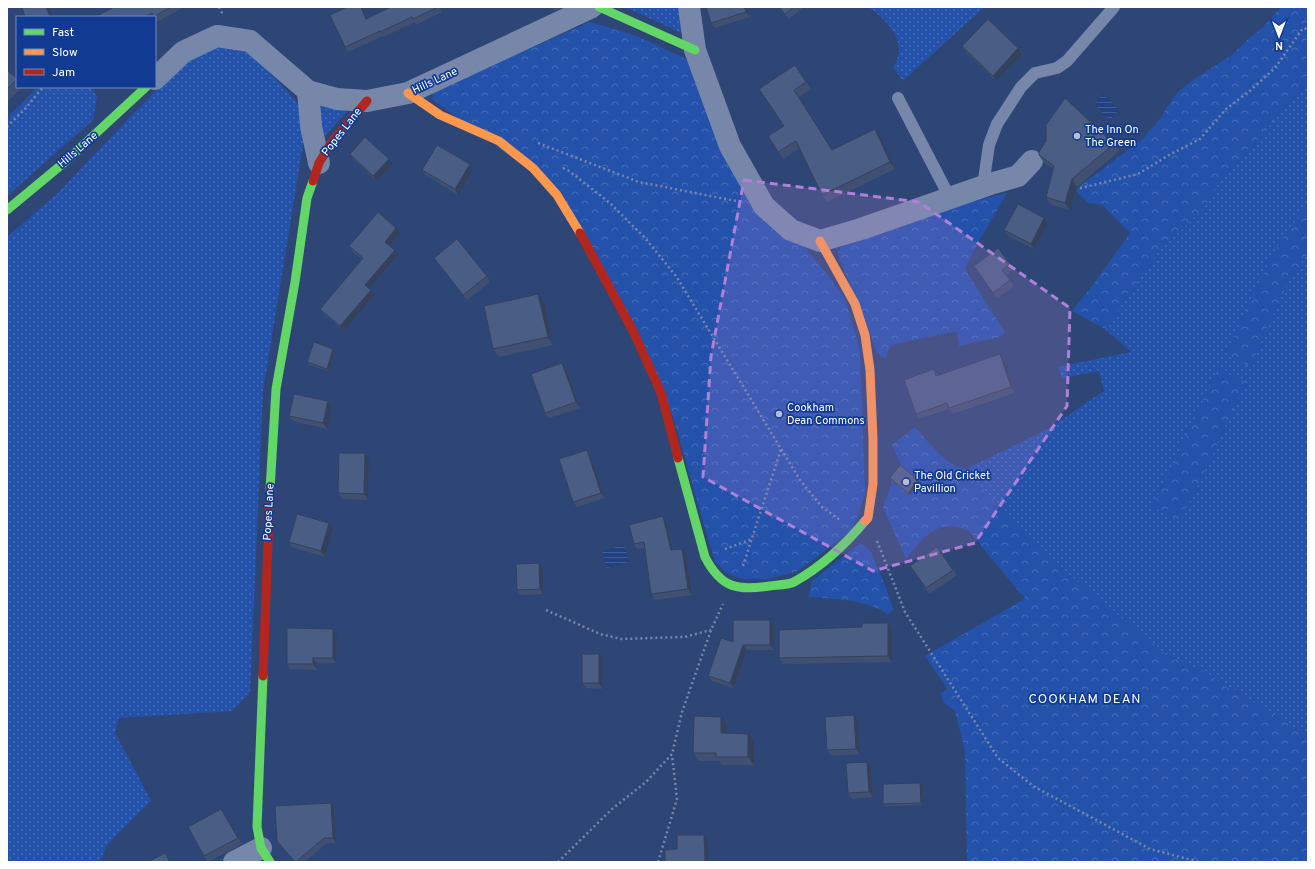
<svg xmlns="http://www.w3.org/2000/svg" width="1315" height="869" font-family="Overpass,sans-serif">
<defs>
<pattern id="grass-dots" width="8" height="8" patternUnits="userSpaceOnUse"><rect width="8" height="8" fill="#2452ab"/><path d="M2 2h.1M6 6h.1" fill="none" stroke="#456cb8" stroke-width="1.8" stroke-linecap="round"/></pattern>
<pattern id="forest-crowns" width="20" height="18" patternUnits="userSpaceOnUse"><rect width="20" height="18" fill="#2452ab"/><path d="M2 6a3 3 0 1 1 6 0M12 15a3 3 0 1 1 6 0" fill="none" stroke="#456cb8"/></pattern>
<pattern id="water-rules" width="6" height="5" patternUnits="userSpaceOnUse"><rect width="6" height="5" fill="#214181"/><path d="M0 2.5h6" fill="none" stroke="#425e94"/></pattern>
</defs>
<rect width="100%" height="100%" fill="#2e4676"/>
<g fill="url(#grass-dots)">
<path d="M625,7H681L686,35Z"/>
<path d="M871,7H984L903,81L893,67C910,45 888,21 870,8Z"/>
<path d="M225,46L248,49L296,101L303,117L304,139L263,391L250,692L232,711L119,718L115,733L151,801L107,845L100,862H7V237L57,194L175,70L208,49Z"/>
<path d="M1308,82V736L1205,672L1166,655L1068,574L1002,509L964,470L1046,430L1104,391L1099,371L1062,378L1058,367L1131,352L1105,329L1158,252L1204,208L1215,188Z"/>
<path d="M38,87H91L97,97L93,120L7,196V118Z"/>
<path d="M319,106L347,111L323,138Z"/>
</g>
<g fill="url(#forest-crowns)">
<path d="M1281,7H1308V82L1215,188L1204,208L1158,252L1105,329L1072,311L1093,285L1130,233L1101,204L1089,203L1075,190L1144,138L1147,133L1158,122L1173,98L1179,91L1196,78L1232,55L1247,40L1262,28Z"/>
<path d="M590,22L634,35L691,61L727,161L759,217L805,247L826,273L845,299L860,350L865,493L858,516L851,531L798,571L768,579H743L728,574L715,562L673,417L563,195L432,99L434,91Z"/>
<path d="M1007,193C993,218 977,242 965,269L1005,333L999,337L959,346L957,331L891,345L885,359L877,353L837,252L844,244L942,209Z"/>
<path d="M1308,206V253L1289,280L1250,367L1226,353L1272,256L1288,230Z"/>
<path d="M1218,369L1246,382L1181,521L1152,507Z"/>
<path d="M915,427C925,438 947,467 962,467L1002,509L1068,574L1166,655L1205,672L1308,736V862H967L965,751L955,711L943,702L941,693L948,689L925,656L1023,600L1025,597L1021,594L969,531C937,517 924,537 906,559L883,508L892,481L902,468L892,445Z"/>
<path d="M860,543L870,550L887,590L893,610L888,614C865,599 836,599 809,597L811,582Z"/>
</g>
<g fill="url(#water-rules)">
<path d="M1103,94L1119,110L1110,120L1094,104Z"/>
<path d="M624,545L629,562L607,568L602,551Z"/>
</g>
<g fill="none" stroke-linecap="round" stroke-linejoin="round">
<g stroke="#7787a9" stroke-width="2.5" stroke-dasharray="2 3" stroke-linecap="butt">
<path d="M219,7L223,15"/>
<path d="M7,127L25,109L43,87"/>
<path d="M538,143L639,182L736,201"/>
<path d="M563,168L569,171L610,203L645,238L676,276L800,480L822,507L840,520"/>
<path d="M1075,187L1081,188L1138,174L1169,155L1200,139L1225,110L1252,89L1275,68L1303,28L1308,29"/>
<path d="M877,541L905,612L998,758L1033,786L1150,849L1199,862"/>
<path d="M725,549L752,539"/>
<path d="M743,566L781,449"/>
<path d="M546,610L600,634L621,639L684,637L711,630"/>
<path d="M558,862L612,809L646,782L672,754L682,712L711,630L723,604"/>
<path d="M658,862L677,799L672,755"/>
</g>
<g stroke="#7787a9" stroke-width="12">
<path d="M898,98L950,198"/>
<path d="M983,186L989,145L997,124L1021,87L1035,73L1057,68L1067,61L1114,7"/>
</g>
<g stroke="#7787a9" stroke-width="22">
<path d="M689,7L695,50L730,146L764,206L791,230L820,241L861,229L990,184L1018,176L1032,161"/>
<path d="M155,79L183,52L217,36L250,41L308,91L337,99L367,101L408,93L592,7"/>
<path d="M308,91L311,126L319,163"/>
<path d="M234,862L261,848"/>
</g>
<g stroke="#63d668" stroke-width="9">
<path d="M599,7L695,50"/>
<path d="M7,210L66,161L146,87"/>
<path d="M678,458L705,557C721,588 737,591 770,586C777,585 787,585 794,582C821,567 845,545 865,521"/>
<path d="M270,490L276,389L295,282L307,198L313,181"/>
<path d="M263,676L257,827L261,848L270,862"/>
</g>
<g stroke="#ff974d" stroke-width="9">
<path d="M408,93L440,115L499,141L533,168L557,195L580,233"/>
<path d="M820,241L855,304L865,335L870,370L873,439V484L868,518L865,521"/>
</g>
<g stroke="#b3261e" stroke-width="9">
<path d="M313,181L319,163L331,143L367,101"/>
<path d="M580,233L633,331L661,393L678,458"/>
<path d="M263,676L270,490"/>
</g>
</g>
<g fill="#405072">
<path d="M114,7H184L157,22L155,19V17H95Z"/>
<path d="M347,7H362L367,18L391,7H439L442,12L416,25L415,22L384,37L383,36L348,52L345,47Z"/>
<path d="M552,7H563L555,11Z"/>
<path d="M706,7H747L750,17L715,28L711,23Z"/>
<path d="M779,7H804L789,19Z"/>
<path d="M962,46L1018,48L1022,54L996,81L966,52Z"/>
<path d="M795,65L811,89L799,97L832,150L880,136L895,169L827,202L822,195L800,148L783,159L778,152L784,126Z"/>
<path d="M7,70L17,80V87H22L7,102Z"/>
<path d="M1114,144L1119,151L1077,187L1070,210L1051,205L1046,197L1054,169L1044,163L1039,155Z"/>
<path d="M350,154L393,165L377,181L353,159Z"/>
<path d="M422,170H473L458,195L425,175Z"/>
<path d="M1044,218L1048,224L1034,249L1008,236L1004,230Z"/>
<path d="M396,228L400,233L390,246L398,255L370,289L375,295L344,331L324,314L320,309L362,259L353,252L349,246Z"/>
<path d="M998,248L1013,270L1006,275L1014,286L997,298L974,266Z"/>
<path d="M434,258L487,276L490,282L467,300Z"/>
<path d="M538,294L544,302L553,345L499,357L493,349Z"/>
<path d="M335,351L329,371L309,365L307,362Z"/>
<path d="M1000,354L1004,360L1015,393L953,414L949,409L919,419L916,414L934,369L938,376Z"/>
<path d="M566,369L580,408L549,418L545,413Z"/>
<path d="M328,401L332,406L327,429L293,421L289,416Z"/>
<path d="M587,450L590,455L605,498L577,507L573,502Z"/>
<path d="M369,459L368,500L342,499L338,493Z"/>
<path d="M890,478L920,483L910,495L892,481Z"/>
<path d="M666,522L674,550L686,554L692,595L655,600L651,594L644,548L637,549L634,544Z"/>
<path d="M333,529L325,557L292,547L289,542Z"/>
<path d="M937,547L957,575L929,594L910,566Z"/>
<path d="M539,563L543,569V594L520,595L517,590Z"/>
<path d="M774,626V650H747L734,688L712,681L708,676L733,642Z"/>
<path d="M333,629L337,635L336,663H317V670L290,669L287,664Z"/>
<path d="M892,629V662L783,664L779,658Z"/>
<path d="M599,654L603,659L602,689L586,688L582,683Z"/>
<path d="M858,720L860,754L831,756L827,750Z"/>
<path d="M727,725L726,733L754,742V765H722L719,761H699L693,753Z"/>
<path d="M867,762L871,767L873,797L852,799L848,793Z"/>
<path d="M922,785L923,805L885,806L883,804Z"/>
<path d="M334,807L336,843H327L305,862H295L277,841Z"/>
<path d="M221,809L225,814L242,844L208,862L204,856Z"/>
</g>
<g fill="#34415c">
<path d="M46,7H49L52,17H50Z"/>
<path d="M361,7H362L370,24L366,19Z"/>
<path d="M744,7H747L750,17L746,12Z"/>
<path d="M1018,48L1022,54L996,81L993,76Z"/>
<path d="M875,129L880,136L895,169L890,162Z"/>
<path d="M389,159L393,165L377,181L373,176Z"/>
<path d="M470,164L473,170L458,195L455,189Z"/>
<path d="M1072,179L1077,187L1070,210L1065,203Z"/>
<path d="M1044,218L1048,224L1034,249L1031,244Z"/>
<path d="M396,228L400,233L389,247L385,242Z"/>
<path d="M395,250L398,255L369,290L365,285Z"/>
<path d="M371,290L375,295L344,331L340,326Z"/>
<path d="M538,294L544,302L553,345L548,337Z"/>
<path d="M333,349L335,351L329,371L327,369Z"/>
<path d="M1000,354L1004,360L1015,393L1011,387Z"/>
<path d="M562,363L566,369L580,408L576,402Z"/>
<path d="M328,401L332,406L327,429L323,423Z"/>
<path d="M587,450L590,455L605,498L601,493Z"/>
<path d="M365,453L369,459L368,500L364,494Z"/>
<path d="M918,480L920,483L910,495L908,493Z"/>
<path d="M663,516L666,522L675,556L671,550Z"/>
<path d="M329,523L333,529L325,557L321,551Z"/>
<path d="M682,549L686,554L692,595L688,589Z"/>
<path d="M539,563L543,569V594L540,589Z"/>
<path d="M770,620L774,626V650L770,645Z"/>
<path d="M888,623L892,629V662L888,656Z"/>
<path d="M333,629L337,635L336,663L333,658Z"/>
<path d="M743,645L747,650L734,688L730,683Z"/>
<path d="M599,654L603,659L602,689L599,683Z"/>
<path d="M313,658L317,663V670L313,664Z"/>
<path d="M854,715L858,720L860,754L856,749Z"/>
<path d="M721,717L727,725L726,741L721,733Z"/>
<path d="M748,734L754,742V765L748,757Z"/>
<path d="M867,762L871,767L873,797L869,792Z"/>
<path d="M920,783L922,785L923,805L921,803Z"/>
<path d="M331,803L334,807L336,843L333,838Z"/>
<path d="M221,809L225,814L242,844L238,838Z"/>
<path d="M704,835L708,840V862H705Z"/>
</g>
<g fill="#4a5d84" stroke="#34415c">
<path d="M22,7H46L50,17H25Z"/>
<path d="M114,7H171L153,17L152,13L145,17H95Z"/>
<path d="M347,7H361L366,19L391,7H438L413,19L412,17L380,32V31L345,47L330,15Z"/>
<path d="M706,7H744L746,12L711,23Z"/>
<path d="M779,7H794L785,14Z"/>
<path d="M988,19L1018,48L993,76L962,46Z"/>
<path d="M795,65L806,82L794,90L832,150L875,129L890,162L822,195L796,141L778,152L768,136L784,126L759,89Z"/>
<path d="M7,70L17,79L7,89Z"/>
<path d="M1065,98L1114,144L1072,179L1065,203L1046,197L1054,166L1039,155V152L1046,141V125Z"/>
<path d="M365,137L389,159L373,176L350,154Z"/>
<path d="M437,145L470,164L455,189L422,170Z"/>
<path d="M1018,204L1044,218L1031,244L1004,230Z"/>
<path d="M378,212L396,228L385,242L395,250L365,285L371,290L340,326L320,309L363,258L349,246Z"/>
<path d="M457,239L487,276L463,295L434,258Z"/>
<path d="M998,248L1010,264L1002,270L1010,280L993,293L974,266Z"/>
<path d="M538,294L548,337L493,349L484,306Z"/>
<path d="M314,342L333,349L327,369L307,362Z"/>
<path d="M1000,354L1011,387L949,408L947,403L916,414L904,380L934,369L936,376Z"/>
<path d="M562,363L576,402L545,413L531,374Z"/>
<path d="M294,394L328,401L323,423L289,416Z"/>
<path d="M587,450L601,493L573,502L559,459Z"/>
<path d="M339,453H365L364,494L338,493Z"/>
<path d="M900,465L918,480L908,493L890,478Z"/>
<path d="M297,514L329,523L321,551L289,542Z"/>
<path d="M663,516L671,550L682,549L688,589L651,594L644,542L634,544L629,525Z"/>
<path d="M937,547L953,570L926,588L910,566Z"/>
<path d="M539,563L540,589L517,590L516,564Z"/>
<path d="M733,620H770V645H743L730,683L708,676L721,638L733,642Z"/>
<path d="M862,623H888V656L779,658V630L862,627Z"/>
<path d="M287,628L333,629V658H313V664H287Z"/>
<rect x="582" y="654" width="17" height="29"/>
<path d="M854,715L856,749L827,750L825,717Z"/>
<path d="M694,716L721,717V733L748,734V757H716V753H693Z"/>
<path d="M867,762L869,792L848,793L846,763Z"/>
<path d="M920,783L921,803L883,804V784Z"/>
<path d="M331,803L333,838H324L296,862H295L277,841L275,806Z"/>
<path d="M221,809L238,838L204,856L188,827Z"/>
<path d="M677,835H704L705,862H665V850L677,849Z"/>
<path d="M165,853L170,862H148Z"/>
</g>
<path fill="#b080d9" fill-opacity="0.2" stroke="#b080d9" stroke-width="3" stroke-dasharray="8 5" stroke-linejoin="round" d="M744,180L919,202L1070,308L1067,406L975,543L873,571L703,477L711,356Z"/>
<g fill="#b6becf" stroke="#113b93" stroke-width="1.5">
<circle cx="1077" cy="136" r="4"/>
<circle cx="779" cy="414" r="4"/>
<circle cx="906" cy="482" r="4"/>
</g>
<g text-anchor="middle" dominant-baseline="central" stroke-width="3.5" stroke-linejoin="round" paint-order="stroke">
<g font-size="11" fill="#fff" stroke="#113b93">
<text transform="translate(435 81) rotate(-25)">Hills Lane</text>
<text transform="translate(342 132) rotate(-52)">Popes Lane</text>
<text transform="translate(78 150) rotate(-41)">Hills Lane</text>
<text transform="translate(269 512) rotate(-87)">Popes Lane</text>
</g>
<g font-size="11" fill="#fff" stroke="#113b93" text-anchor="start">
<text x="1085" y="130">The Inn On<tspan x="1085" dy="13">The Green</tspan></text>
<text x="787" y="408">Cookham<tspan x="787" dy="13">Dean Commons</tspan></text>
<text x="914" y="476">The Old Cricket<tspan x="914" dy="13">Pavillion</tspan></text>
</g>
<g font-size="13" letter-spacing="1" fill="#fff" stroke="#113b93">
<text x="1085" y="700">COOKHAM DEAN</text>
</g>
</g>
<rect width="1315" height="869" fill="none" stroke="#ffffff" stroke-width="16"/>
<rect x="16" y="16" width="140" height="72" fill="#113b93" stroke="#7089be"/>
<rect x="24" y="29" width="20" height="6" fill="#63d668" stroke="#7089be"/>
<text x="52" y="36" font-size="12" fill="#ffffff">Fast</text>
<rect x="24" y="49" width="20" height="6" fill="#ff974d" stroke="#7089be"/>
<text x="52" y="56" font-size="12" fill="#ffffff">Slow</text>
<rect x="24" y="69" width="20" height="6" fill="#b3261e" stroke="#7089be"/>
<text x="52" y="76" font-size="12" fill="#ffffff">Jam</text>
<g transform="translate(1279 36) rotate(180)" stroke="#113b93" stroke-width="3" paint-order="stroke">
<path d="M0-3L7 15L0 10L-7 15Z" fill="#ffffff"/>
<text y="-6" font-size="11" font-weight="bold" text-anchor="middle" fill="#ffffff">N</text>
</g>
</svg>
